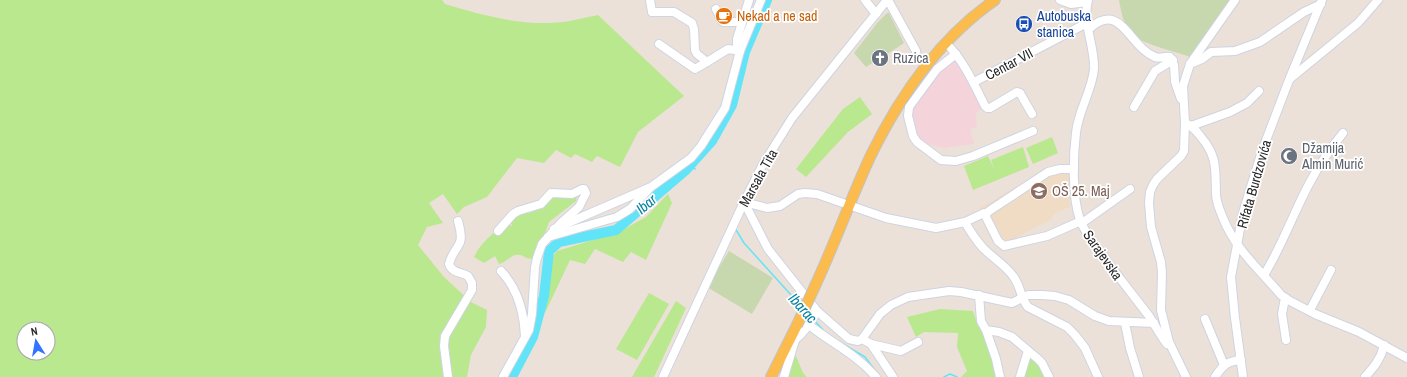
<svg xmlns="http://www.w3.org/2000/svg" width="1407" height="377" font-family="'Archivo Narrow',sans-serif">
<rect width="100%" height="100%" fill="#ece1d8"/>
<path fill="#f0dcc5" d="M1060,164H1069L1070,207L1054,214L1052,219L1015,238L1000,244L993,242L985,227L980,208L1035,175L1051,167Z"/>
<path fill="#f4d4da" d="M956,60L981,108L976,114L977,127L970,129L974,144L944,148L926,144L914,136L906,107L938,65Z"/>
<g fill="#b9e88f" fill-rule="evenodd">
<path d="M0,0H442L445,4C485,16 527,28 570,21C579,19 588,17 598,15L684,96L638,132L620,167L597,156L592,162L575,154L571,158L556,150L544,163L517,158L487,197L464,207L457,214L443,194L429,203L443,223L427,227L418,245L444,277L471,302L487,310L486,327L471,355L467,377H0ZM24,329H48V353H24Z"/>
<path d="M860,97L872,114L848,132L806,177L796,169L843,109Z"/>
<path d="M1052,137L1058,153L1033,164L1026,148Z"/>
<path d="M1023,147L1029,167L973,190L964,166L988,156L995,171L991,160Z"/>
<path d="M578,191L576,201L549,222L543,239L537,247L533,259C526,259 525,256 520,255C512,253 507,262 499,264L495,256L484,263L474,257C480,243 493,234 504,224L512,226L510,218L522,211L530,213L552,194Z"/>
<path d="M668,194L672,203L646,260L631,252L623,262L595,249L585,264L570,260L545,313L552,257L557,251L619,232L646,217Z"/>
<path d="M649,293L669,304L637,360L616,349Z"/>
<path d="M676,301L686,308L654,377H632Z"/>
<path d="M940,309L973,311L978,326L984,333L995,369L996,377H961L967,371L957,347L958,333L924,332L916,337L907,317Z"/>
<path d="M794,351L803,373L807,377H787Z"/>
<path d="M1030,358H1034L1047,377H1022Z"/>
</g>
<g fill="#c7d7ae">
<path d="M1119,0H1230L1190,57C1175,51 1139,44 1130,32C1123,23 1121,11 1119,0Z"/>
<path d="M887,13H889L904,43L886,55L883,53L873,55L874,62L866,67L854,53L878,22Z"/>
<path d="M729,251L773,278L752,314L707,287Z"/>
</g>
<g fill="none" stroke-linecap="round" stroke-linejoin="round">
<g stroke="#61e4f8" stroke-width="1.5">
<path d="M690,166L695,169"/>
<path d="M735,228L744,243L801,306"/>
<path d="M814,320L825,332"/>
<path d="M843,344L865,357L874,369"/>
<path d="M944,377L950,374L957,377"/>
</g>
<path stroke="#61e4f8" stroke-width="10" d="M512,377L533,337L544,296L549,251L559,242L616,230L686,170L712,141L732,105L745,52L767,0"/>
<defs>
<g id="minor">
<path d="M650,0L652,12H674L692,23L694,29L695,50L697,54L707,62L728,49L740,51"/>
<path d="M865,0L876,14"/>
<path d="M888,0L916,51"/>
<path d="M1060,0L1071,4L1087,2"/>
<path d="M1088,0C1082,23 1095,46 1094,69C1092,91 1078,111 1076,133C1073,157 1072,197 1080,220C1085,232 1093,243 1101,253C1116,274 1133,295 1149,316C1155,325 1160,335 1167,344"/>
<path d="M716,9L721,19L723,22H741"/>
<path d="M1089,29C1121,0 1128,46 1155,57C1160,59 1165,56 1170,57L1174,65L1175,82L1181,99"/>
<path d="M946,43C964,61 974,84 985,106L987,108H990L1017,92L1020,93L1032,114"/>
<path d="M659,44L695,69L707,62"/>
<path d="M740,51L737,45V39L749,0"/>
<path d="M956,54L937,69L909,107L908,116L913,136L917,142L941,160L956,161L973,156L1033,131"/>
<path d="M1190,64L1202,59L1211,52L1235,51L1260,42L1304,12L1321,4"/>
<path d="M1291,78L1358,23L1378,0"/>
<path d="M974,82L1087,23"/>
<path d="M1134,107L1155,71L1173,60"/>
<path d="M1185,123C1193,126 1196,131 1201,137C1218,157 1215,170 1216,194C1216,201 1220,211 1223,218C1235,249 1260,270 1281,295L1290,301L1315,314L1359,332L1407,358"/>
<path d="M1191,126L1230,112L1247,103L1259,91"/>
<path d="M1074,169H1060L1048,172L989,211L986,214V217L998,241L1004,246L1047,236L1081,221"/>
<path d="M744,202L767,208L780,206L798,194L805,193L817,194L886,218L936,228L965,222L984,213L986,214"/>
<path d="M744,202L768,249L817,311C811,322 805,332 795,340L790,338"/>
<path d="M965,222C970,231 976,240 983,248C993,258 1005,265 1013,276C1021,286 1020,298 1028,307L1067,327L1075,335L1085,348L1098,377"/>
<path d="M1082,223L1130,189"/>
<path d="M554,229L651,187L691,158L701,146L725,108L740,51L761,0"/>
<path d="M498,231L513,214L518,211L541,204L551,193L572,194L582,189H584L586,193L579,207L561,223L542,244L537,258L535,267L532,314L529,330L503,377"/>
<path d="M548,237L617,217L630,209L649,189"/>
<path d="M501,271C518,289 524,312 525,336"/>
<path d="M1264,275C1282,246 1293,214 1309,184C1319,165 1330,149 1343,133"/>
<path d="M979,295L981,321L986,330L999,332L1012,337L1038,359L1042,363L1049,377"/>
<path d="M1285,298L1282,314L1286,340"/>
<path d="M1310,310L1331,270"/>
<path d="M817,311L849,339L858,341L862,339L880,314L891,305L908,297L949,291L961,292L1012,303L1028,295H1042L1055,296L1069,300L1095,316L1109,321L1154,323"/>
<path d="M1205,319L1224,365"/>
<path d="M1125,323L1130,348L1139,377"/>
<path d="M809,325C833,344 856,354 876,377"/>
<path d="M986,330L996,359L1000,377"/>
<path d="M862,339L871,344L901,351L918,342"/>
<path d="M871,344L893,377"/>
<path d="M448,377L444,346L445,336L472,290V283L468,276C461,272 452,273 449,264C455,242 466,250 458,221"/>
<path d="M663,377L744,202L762,166L792,118L887,0"/>
<path d="M784,377L795,340"/>
<path d="M1020,377L1028,351"/>
<path d="M1186,377L1169,342L1161,310L1162,273L1161,262L1151,227L1149,203L1150,192L1153,185L1157,179L1181,156L1184,151L1185,123L1183,86L1190,64L1235,0"/>
<path d="M1215,377C1223,365 1227,361 1241,360"/>
<path d="M1243,377L1235,318L1231,277L1243,213L1262,151L1289,80L1322,0"/>
<path d="M1365,377C1374,367 1381,359 1384,345"/>
</g>
<g id="major">
<path d="M815,286C835,243 851,198 871,155C900,96 940,38 995,0"/>
<path d="M771,377L797,325"/>
</g>
</defs>
<use href="#minor" stroke="#cdd4e3" stroke-width="10"/>
<use href="#major" stroke="#c3c3c3" stroke-width="12"/>
<use href="#minor" stroke="#fff" stroke-width="8"/>
<use href="#major" stroke="#fcbc4d" stroke-width="10"/>
<defs>
<path id="major-bridge" d="M797,325L815,286"/>
</defs>
<use href="#major-bridge" stroke="#c3c3c3" stroke-width="12" stroke-linecap="butt"/>
<use href="#major-bridge" stroke="#fcbc4d" stroke-width="10"/>
</g>
<defs>
<symbol id="cafe-disc" viewBox="-11 -11 22 22"><circle r="9.5" fill="#e8710a" stroke="#fff"/><path d="M-5.5-4.5H6V0H3Q3 3.5 0 3.5H-2.5Q-5.5 3.5-5.5 0ZM3-3.2v2h1.7v-2ZM-6 4.5H4V6H-6Z" fill="#fff"/></symbol>
<symbol id="bus-disc" viewBox="-11 -11 22 22"><circle r="9.5" fill="#1a4fb4" stroke="#fff"/><path d="M-5-6H5V4H4V6H2V4H-2V6H-4V4H-5ZM-3.5-4V0h7V-4ZM-3.5 1.2v1.5H-2V1.2ZM2 1.2v1.5H3.5V1.2Z" fill="#fff"/></symbol>
<symbol id="church-disc" viewBox="-11 -11 22 22"><circle r="9.5" fill="#6b7280" stroke="#fff"/><path d="M-1.2-6h2.4v3.5h3.3v2.4h-3.3V6h-2.4V-.1h-3.3v-2.4h3.3Z" fill="#fff"/></symbol>
<symbol id="mosque-disc" viewBox="-11 -11 22 22"><circle r="9.5" fill="#6b7280" stroke="#fff"/><path d="M3.5-4.9A6 6 0 1 0 3.5 4.9A5 5 0 1 1 3.5-4.9Z" fill="#fff"/></symbol>
<symbol id="school-disc" viewBox="-11 -11 22 22"><circle r="9.5" fill="#8d6e63" stroke="#fff"/><path d="M0-5L7-2L0 1L-7-2ZM-4 1L0 2.5L4 1V4Q0 6-4 4Z" fill="#fff"/></symbol>
</defs>
<g fill-rule="evenodd">
<use href="#cafe-disc" x="714" y="6" width="20" height="20"/>
<use href="#bus-disc" x="1014" y="14" width="20" height="20"/>
<use href="#church-disc" x="870" y="48" width="20" height="20"/>
<use href="#mosque-disc" x="1279" y="146" width="20" height="20"/>
<use href="#school-disc" x="1029" y="181" width="20" height="20"/>
</g>
<g text-anchor="middle" dominant-baseline="central" stroke-width="3.5" stroke-linejoin="round" paint-order="stroke">
<g font-size="14" fill="#c56008" stroke="#fff" text-anchor="start">
<text x="737" y="16">Nekad a ne sad</text>
</g>
<g font-size="14" fill="#164399" stroke="#fff" text-anchor="start">
<text x="1037" y="16">Autobuska<tspan x="1037" dy="16">stanica</tspan></text>
</g>
<g font-size="14" fill="#5b616d" stroke="#fff" text-anchor="start">
<text x="893" y="58">Ruzica</text>
<text x="1302" y="148">Džamija<tspan x="1302" dy="16">Almin Murić</tspan></text>
</g>
<g font-size="14" fill="#282828" stroke="#fff">
<text transform="translate(1009 64) rotate(-28)">Centar VII</text>
<text transform="translate(758 178) rotate(-61)">Marsala Tita</text>
<text transform="translate(1254 184) rotate(-74)">Rifata Burdzovića</text>
<text transform="translate(1103 255) rotate(55)">Sarajevska</text>
</g>
<g font-size="14" fill="#785e54" stroke="#fff" text-anchor="start">
<text x="1052" y="191">OŠ 25. Maj</text>
</g>
<g font-size="15" font-style="italic" fill="#0280a2" stroke="#fff">
<text transform="translate(646 204) rotate(-40)">Ibar</text>
<text transform="translate(803 308) rotate(48)">Ibarac</text>
</g>
</g>
<g transform="translate(36 341) rotate(349)"><circle r="19" fill="#ffffff" stroke="#a9a9a9"/>
<path d="M0-3L7 15L0 10L-7 15Z" fill="#3273ff"/>
<text y="-6" font-size="11" font-weight="bold" text-anchor="middle" fill="#282828">N</text>
</g>
</svg>
